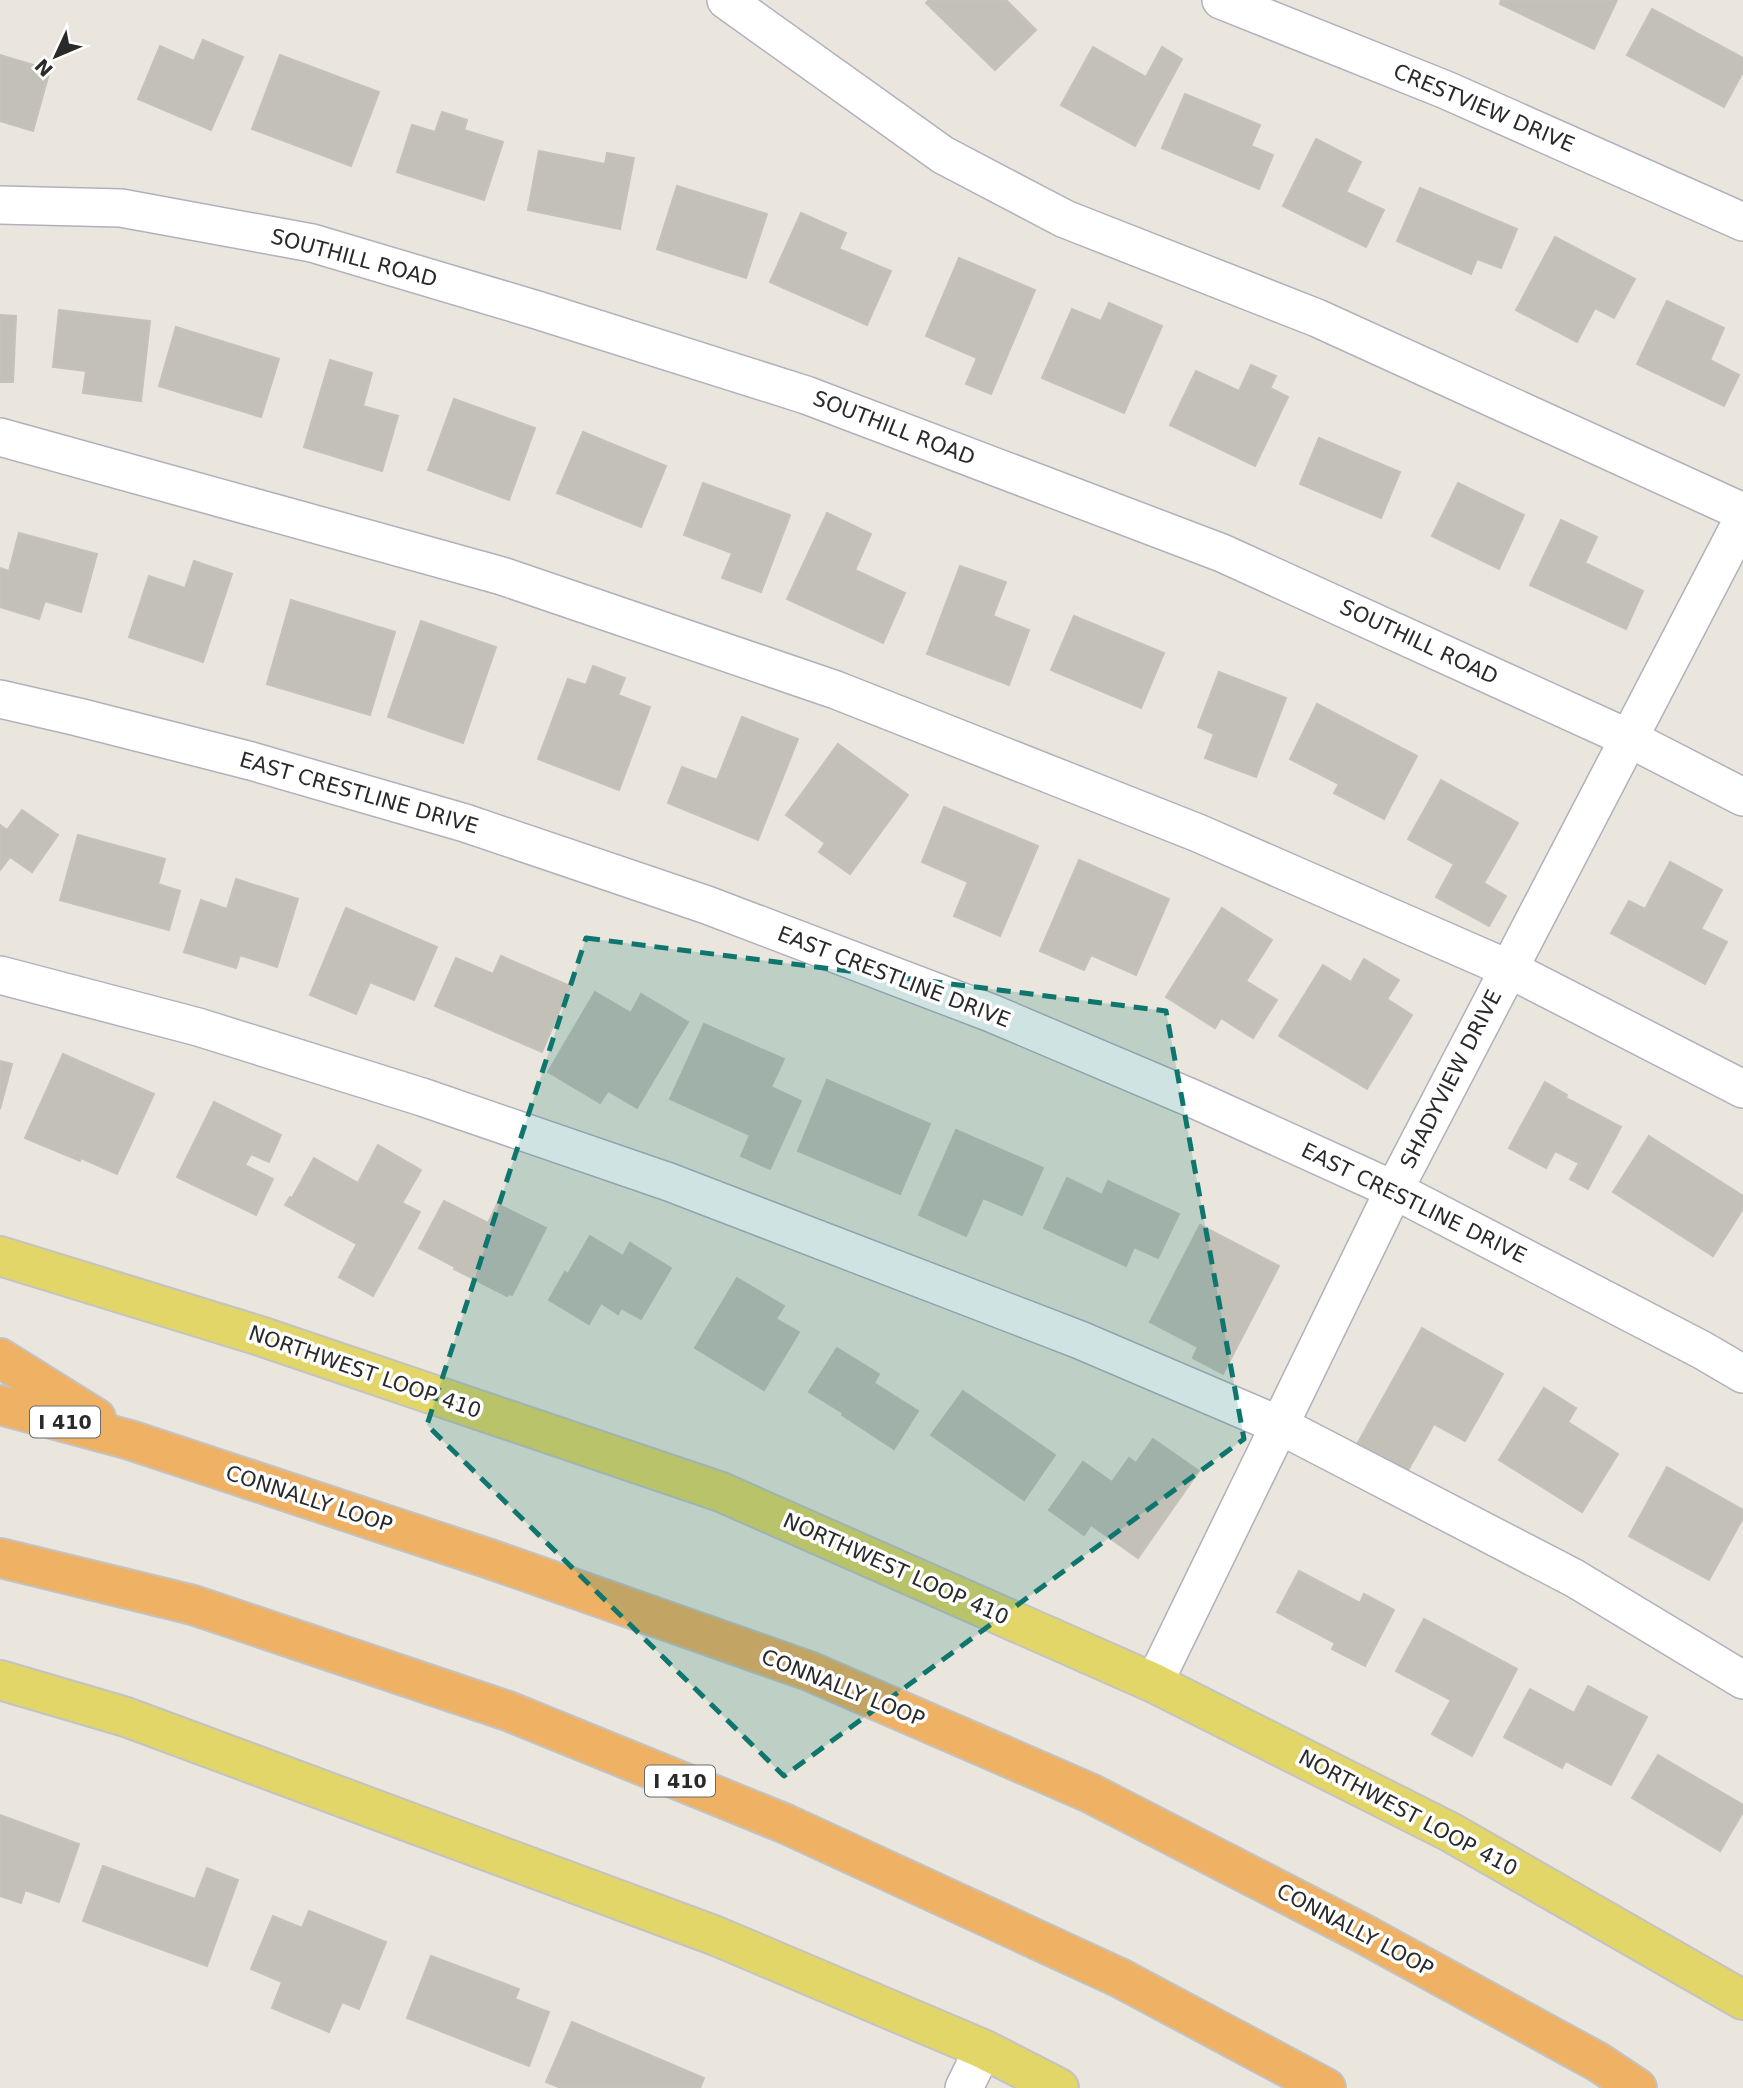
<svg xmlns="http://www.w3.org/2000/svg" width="1743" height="2088" font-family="'DejaVu Sans',sans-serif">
<rect width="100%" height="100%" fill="#eae6dd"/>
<g fill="#c3c0b8" stroke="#c5c2b7" stroke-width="2">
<path d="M929,0H1006L1036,30L995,70L926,3Z"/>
<path d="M1501,0H1617L1594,49L1500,4Z"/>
<path d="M1652,9L1743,58V72L1724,107L1627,55Z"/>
<path d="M203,40L243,57L211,130L138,99L160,46L194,61Z"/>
<path d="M1093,47L1146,77L1162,47L1182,59L1135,146L1061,105Z"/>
<path d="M0,55L50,70L33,131L0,121Z"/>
<path d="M280,55L379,92L351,166L252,129Z"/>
<path d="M1185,94L1260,125L1251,146L1273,155L1259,189L1162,148Z"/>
<path d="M442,112L467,120L464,130L503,142L484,200L397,172L412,125L435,132Z"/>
<path d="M1316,139L1361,162L1346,192L1384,210L1366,247L1283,206Z"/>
<path d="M539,151L605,164L607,153L634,158L620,229L528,210Z"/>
<path d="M677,186L767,214L746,278L657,249Z"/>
<path d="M1420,188L1517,229L1501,268L1477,259L1471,274L1397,241Z"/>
<path d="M801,213L846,233L839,249L891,271L867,325L770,282Z"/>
<path d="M1555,237L1635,279L1614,318L1595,308L1577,342L1516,310Z"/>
<path d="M959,258L1035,290L991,394L966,384L977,358L926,336Z"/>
<path d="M1667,301L1724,328L1710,360L1739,375L1724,406L1637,364Z"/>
<path d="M1109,303L1162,326L1124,413L1042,378L1072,309L1101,321Z"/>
<path d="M59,310L150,321L141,401L83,393L86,371L53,367Z"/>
<path d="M0,315L16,316L13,382H0Z"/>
<path d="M176,327L279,359L261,417L159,386Z"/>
<path d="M330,360L372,373L363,406L398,416L382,471L304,447Z"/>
<path d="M1251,365L1276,376L1270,388L1288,397L1255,466L1170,425L1196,371L1239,391Z"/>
<path d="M454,399L535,428L509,500L428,470Z"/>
<path d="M583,432L666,466L641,527L557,493Z"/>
<path d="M1319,438L1400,472L1381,518L1300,484Z"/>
<path d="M703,483L790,515L761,592L722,578L732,553L684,535Z"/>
<path d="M1458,483L1524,515L1499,569L1432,536Z"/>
<path d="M827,513L871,534L855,570L905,593L883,643L787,599Z"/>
<path d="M1561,520L1597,537L1585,563L1643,591L1626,629L1530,585Z"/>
<path d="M19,533L97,554L81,612L45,601L39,619L0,607V568L9,571Z"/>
<path d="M194,561L232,574L203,662L129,637L149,576L185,588Z"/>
<path d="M960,566L1006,582L993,616L1029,630L1009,685L927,654Z"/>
<path d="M291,600L395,632L370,715L267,684Z"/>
<path d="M1074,616L1164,653L1141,708L1051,670Z"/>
<path d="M421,621L496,647L463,743L388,717Z"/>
<path d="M593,666L625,678L618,695L650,707L619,790L538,759L568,679L586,685Z"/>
<path d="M1219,672L1286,698L1256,777L1205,758L1214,734L1198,727Z"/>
<path d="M1317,704L1417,756L1384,819L1334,793L1339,784L1290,759Z"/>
<path d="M742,717L798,739L758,840L668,803L682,767L717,780Z"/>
<path d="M838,744L908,795L850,874L819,852L825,843L786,815Z"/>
<path d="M1441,780L1518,823L1484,883L1506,896L1489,926L1436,897L1454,864L1408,839Z"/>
<path d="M944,807L1038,846L1000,936L954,916L968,882L922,862Z"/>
<path d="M22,810L58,835L32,872L10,857L0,870V825L7,830Z"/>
<path d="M78,835L165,859L158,884L180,891L169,930L60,900Z"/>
<path d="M1079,860L1169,899L1136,975L1091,955L1084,970L1040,951Z"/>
<path d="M1670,862L1722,890L1701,929L1727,942L1705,984L1611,933L1629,901L1645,909Z"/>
<path d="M236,879L298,899L277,967L240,955L236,968L184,952L201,900L227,909Z"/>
<path d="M346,908L437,947L414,1000L370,982L356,1014L310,995Z"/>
<path d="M1222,908L1272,940L1246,981L1277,1000L1253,1038L1221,1018L1215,1028L1166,997Z"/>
<path d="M501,956L570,986L542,1052L435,1006L456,958L493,974Z"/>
<path d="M1364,959L1399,980L1387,999L1412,1015L1367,1089L1279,1036L1323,965L1351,982Z"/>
<path d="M595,992L631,1013L641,994L688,1022L637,1108L608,1091L600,1103L548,1072Z"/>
<path d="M704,1024L784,1059L771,1087L801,1101L770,1169L741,1156L750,1135L670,1099Z"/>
<path d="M63,1054L154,1094L117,1174L81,1158L80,1161L25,1138Z"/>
<path d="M0,1061L12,1064L0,1109Z"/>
<path d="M827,1080L930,1124L900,1194L798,1151Z"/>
<path d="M1545,1082L1567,1095L1566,1098L1621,1127L1588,1189L1570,1179L1579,1163L1555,1151L1546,1168L1509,1148Z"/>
<path d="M214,1102L281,1135L269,1162L251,1154L245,1165L273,1179L256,1215L177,1177Z"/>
<path d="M956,1130L1043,1168L1022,1215L983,1198L966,1236L919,1215Z"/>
<path d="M1649,1136L1743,1196V1209L1713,1256L1613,1192Z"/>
<path d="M378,1145L421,1170L402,1203L420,1212L373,1296L339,1277L357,1244L285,1205L290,1197L292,1198L314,1158L358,1183Z"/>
<path d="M1067,1178L1102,1195L1108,1181L1179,1214L1158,1258L1134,1247L1126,1266L1044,1228Z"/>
<path d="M444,1201L488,1223L497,1204L546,1228L512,1295L509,1294L507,1296L454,1269L455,1267L419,1248Z"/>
<path d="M1200,1225L1279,1266L1223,1374L1193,1358L1198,1347L1150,1322Z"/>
<path d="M590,1236L623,1256L630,1243L671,1268L641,1319L621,1308L618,1314L601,1303L589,1324L549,1300L565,1272L568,1274Z"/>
<path d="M737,1278L784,1306L776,1319L799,1332L764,1390L695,1348Z"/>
<path d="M1422,1328L1503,1374L1465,1441L1434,1424L1406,1474L1356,1446Z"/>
<path d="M837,1348L879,1374L874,1383L918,1411L894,1449L842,1415L843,1413L809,1392Z"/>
<path d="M1544,1388L1576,1408L1568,1422L1618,1454L1582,1512L1499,1460Z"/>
<path d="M963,1391L1055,1455L1024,1500L931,1435Z"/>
<path d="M1153,1439L1199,1471L1138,1558L1091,1525L1084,1535L1049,1510L1083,1462L1112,1482L1129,1458L1136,1463Z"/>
<path d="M1667,1467L1743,1510V1518L1709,1580L1629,1536Z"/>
<path d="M1299,1571L1360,1603L1364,1594L1394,1610L1365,1666L1332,1649L1335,1643L1277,1612Z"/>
<path d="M1424,1619L1517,1669L1472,1756L1432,1734L1451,1700L1396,1671Z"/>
<path d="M1588,1686L1647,1717L1611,1785L1566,1761L1562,1768L1504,1737L1530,1689L1574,1713Z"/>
<path d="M1658,1755L1743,1805V1812L1720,1851L1632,1798Z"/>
<path d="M0,1815L79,1844L59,1902L25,1890L21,1903L0,1896Z"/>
<path d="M103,1866L195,1899L207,1868L238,1880L207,1966L83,1921Z"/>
<path d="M309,1911L386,1942L359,2009L342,2002L329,2032L272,2008L282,1982L251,1969L273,1916L302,1928Z"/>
<path d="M431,1956L519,1989L515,1999L549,2012L529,2066L407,2018Z"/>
<path d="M572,2022L704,2078L700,2088H561L546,2082Z"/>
</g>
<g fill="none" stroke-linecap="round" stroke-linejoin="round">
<defs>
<g id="minor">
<path d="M726,0L943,155L1065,219L1317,318L1743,512"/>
<path d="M1221,0L1446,90L1743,222"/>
<path d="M0,205L121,208L312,243L537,310L806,395L1222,553L1628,738L1743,797"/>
<path d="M0,437L502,576L836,690L1198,833L1509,969L1743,1089"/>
<path d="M0,699L78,717L251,761L465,823L707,905L991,1013L1196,1100L1394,1190L1702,1350L1743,1374"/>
<path d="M0,975L198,1027L422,1097L669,1182L1080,1340L1279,1425L1574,1578L1743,1680"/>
<path d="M1154,1683L1394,1190L1743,519"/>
<path d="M964,2088L983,2049"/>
</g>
<g id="major">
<path d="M0,1256L260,1336L721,1492L1154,1683L1450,1832L1743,2000"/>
<path d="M0,1680L126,1717L716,1936L983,2049L1059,2088"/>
</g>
<g id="highway">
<path d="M0,1358L96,1418"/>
<path d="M0,1405L130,1440L490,1559L809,1671L1090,1793L1360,1932L1598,2062L1637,2088"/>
<path d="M0,1558L193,1605L508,1711L786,1824L1120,1978L1326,2088"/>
</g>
</defs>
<use href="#minor" stroke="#b0b1bc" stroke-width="40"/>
<use href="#major" stroke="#c3c3c3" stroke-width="42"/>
<use href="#highway" stroke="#c3c3c3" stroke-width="42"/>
<use href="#minor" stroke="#fff" stroke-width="37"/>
<use href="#major" stroke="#e3d669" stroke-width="38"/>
<use href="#highway" stroke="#efb163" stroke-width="38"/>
</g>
<path fill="#0f766e" fill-opacity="0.2" stroke="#0f766e" stroke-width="5" stroke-dasharray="14 9" stroke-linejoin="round" d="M586,938L1166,1011L1244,1439L784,1776L427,1425Z"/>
<g text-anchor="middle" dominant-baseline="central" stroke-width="7" stroke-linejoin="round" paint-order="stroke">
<g fill="#fff" stroke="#6a6a6a" stroke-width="2">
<rect x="30" y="1406.5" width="70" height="31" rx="5"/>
<rect x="645" y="1765.5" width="70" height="31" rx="5"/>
</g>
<g font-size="19" font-weight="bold" fill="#2a2a2a">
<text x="65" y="1422">I 410</text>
<text x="680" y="1781">I 410</text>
</g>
<g font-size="21" fill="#2a2a2a" stroke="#fff">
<text transform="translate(1484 108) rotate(23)">CRESTVIEW DRIVE</text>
<text transform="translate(354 258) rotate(15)">SOUTHILL ROAD</text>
<text transform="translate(894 428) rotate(21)">SOUTHILL ROAD</text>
<text transform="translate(1419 642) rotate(25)">SOUTHILL ROAD</text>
<text transform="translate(359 793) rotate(16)">EAST CRESTLINE DRIVE</text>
<text transform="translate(894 977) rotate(21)">EAST CRESTLINE DRIVE</text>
<text transform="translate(1451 1079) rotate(-63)">SHADYVIEW DRIVE</text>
<text transform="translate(1414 1203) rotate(26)">EAST CRESTLINE DRIVE</text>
<text transform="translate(365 1372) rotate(19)">NORTHWEST LOOP 410</text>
<text transform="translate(309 1499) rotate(18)">CONNALLY LOOP</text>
<text transform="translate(896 1569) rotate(24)">NORTHWEST LOOP 410</text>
<text transform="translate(843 1688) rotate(22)">CONNALLY LOOP</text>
<text transform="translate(1408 1813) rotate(28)">NORTHWEST LOOP 410</text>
<text transform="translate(1355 1930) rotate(28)">CONNALLY LOOP</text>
</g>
</g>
<g transform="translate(56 56) rotate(226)" stroke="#ffffff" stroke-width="5" paint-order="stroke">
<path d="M0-5L12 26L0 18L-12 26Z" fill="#2a2a2a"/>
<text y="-10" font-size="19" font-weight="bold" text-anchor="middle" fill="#2a2a2a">N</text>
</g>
</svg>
